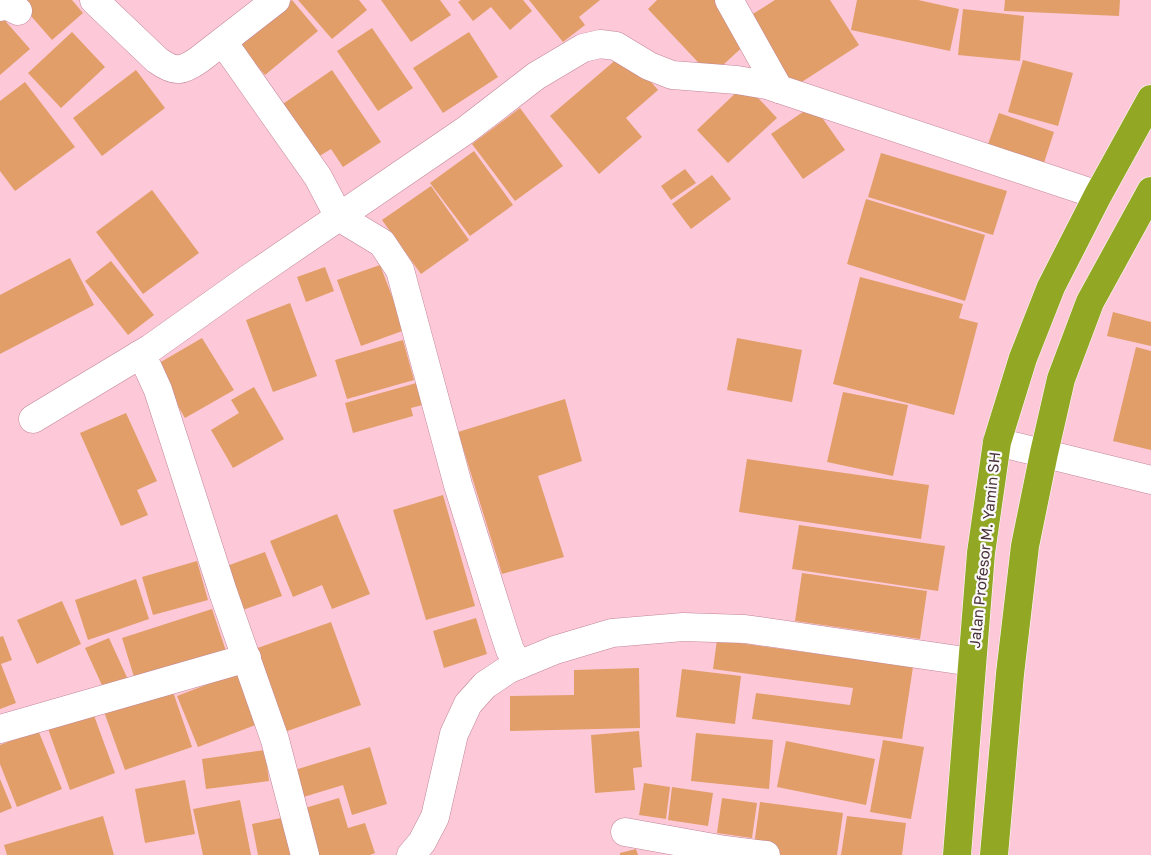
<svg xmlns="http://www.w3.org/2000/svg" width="1151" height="855" font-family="'Golos Text',sans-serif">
<rect width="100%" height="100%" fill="#fdc9d8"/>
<g fill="#e19e68">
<path d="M17,0H72L83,13L52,40Z"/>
<path d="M292,0L318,31L265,75L239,44Z"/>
<path d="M298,0H359L367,10L332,39Z"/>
<path d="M381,0H440L451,15L411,42Z"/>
<path d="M461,0H523L532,11L510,30L491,7L473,21L458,2Z"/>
<path d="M529,0H600L579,17L585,25L563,42Z"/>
<path d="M657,0H720L748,42L711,76L648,9Z"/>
<path d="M775,0H830L859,45L794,87L748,17Z"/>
<path d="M857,0H918L959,9L950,51L851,30Z"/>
<path d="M1005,0H1120L1119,16L1004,11Z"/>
<path d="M963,9L1024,16L1020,61L958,55Z"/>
<path d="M0,15L30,49L0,75Z"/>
<path d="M372,28L413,88L378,111L337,51Z"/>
<path d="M72,32L105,67L61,108L28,73Z"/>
<path d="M469,32L498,77L443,113L413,68Z"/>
<path d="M625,52L658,90L626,118L642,137L599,174L550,116Z"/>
<path d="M1023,60L1073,73L1058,126L1008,112Z"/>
<path d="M136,70L165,108L102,156L73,118Z"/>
<path d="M332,70L381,142L343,167L331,149L313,160L277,108Z"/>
<path d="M25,82L75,147L15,191L0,171V101Z"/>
<path d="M745,84L777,118L728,163L697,130Z"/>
<path d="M813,105L845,150L803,179L771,134Z"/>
<path d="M520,108L563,166L515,201L472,144Z"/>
<path d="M999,113L1054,132L1042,169L986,150Z"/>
<path d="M474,151L513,205L470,236L430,183Z"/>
<path d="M881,153L1007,191L993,235L868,197Z"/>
<path d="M685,169L696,183L671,200L661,186Z"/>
<path d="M712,175L731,199L691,229L672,204Z"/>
<path d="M431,186L469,240L421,274L382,220Z"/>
<path d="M152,190L199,253L143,294L96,232Z"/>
<path d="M866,199L985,235L965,301L847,264Z"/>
<path d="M70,258L94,305L0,354V295Z"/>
<path d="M111,261L154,315L128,335L85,281Z"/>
<path d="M380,265L405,330L361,346L337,280Z"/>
<path d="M325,267L334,291L306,302L297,277Z"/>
<path d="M860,277L963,304L959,318L978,323L954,415L833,384Z"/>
<path d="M290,303L317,376L273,392L246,320Z"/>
<path d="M1113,312L1151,322V346L1107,336Z"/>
<path d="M202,338L234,390L185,418L154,366Z"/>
<path d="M737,338L802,350L792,402L727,390Z"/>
<path d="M403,340L414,380L347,399L335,360Z"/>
<path d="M1136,347L1151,351V450L1113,441Z"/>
<path d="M420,382L426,404L411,408L413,416L353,433L345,403Z"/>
<path d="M254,387L284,439L233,468L211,430L239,413L231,400Z"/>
<path d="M843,392L908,405L893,476L827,462Z"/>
<path d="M565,399L582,461L538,476L564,557L502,574L458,432Z"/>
<path d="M126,413L157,481L137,490L148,515L121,526L80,433Z"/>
<path d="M747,459L929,485L921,539L739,512Z"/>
<path d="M443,495L475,606L426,620L393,510Z"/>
<path d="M337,514L370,594L332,609L322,585L293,597L270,541Z"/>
<path d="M799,525L945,546L938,591L792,569Z"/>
<path d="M265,552L282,596L240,611L224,567Z"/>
<path d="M197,561L208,600L153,615L142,577Z"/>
<path d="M802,573L927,591L920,639L795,621Z"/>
<path d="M136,579L149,619L88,640L75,600Z"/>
<path d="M62,601L81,644L37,664L17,620Z"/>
<path d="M212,609L226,651L135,680L122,638Z"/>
<path d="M476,618L487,654L444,668L433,631Z"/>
<path d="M331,622L361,705L279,734L249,651Z"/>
<path d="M3,636L12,660L1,664L16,703L0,709V637Z"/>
<path d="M109,638L130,684L106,694L85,648Z"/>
<path d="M717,640L913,667L902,739L752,719L756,693L850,705L853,688L713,669Z"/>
<path d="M639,668L640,728L510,731V696L574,695V670Z"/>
<path d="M682,669L741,676L735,724L676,717Z"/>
<path d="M237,673L258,724L198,747L177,696Z"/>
<path d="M171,686L192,747L125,770L103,709Z"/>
<path d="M92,710L115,773L70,790L47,726Z"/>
<path d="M38,730L62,789L17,807L0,764V745Z"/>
<path d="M639,731L642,767L633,768L635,790L595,793L591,735Z"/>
<path d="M696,733L773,740L769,789L691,781Z"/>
<path d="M883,740L924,747L911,819L870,812Z"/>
<path d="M786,741L875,759L866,805L777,787Z"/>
<path d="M370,747L387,804L352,815L343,785L297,799L288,772Z"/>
<path d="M265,750L269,781L206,789L202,759Z"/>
<path d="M0,779L12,808L0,813Z"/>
<path d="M185,780L195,834L145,843L135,789Z"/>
<path d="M644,783L670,787L666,819L639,815Z"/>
<path d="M672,787L713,793L708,826L668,820Z"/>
<path d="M339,798L348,828L365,823L375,853L370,855H308L304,842L315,839L305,808Z"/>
<path d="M722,798L757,803L752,838L717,833Z"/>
<path d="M240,800L251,855H203L193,809Z"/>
<path d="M760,802L843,813L837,855H779L753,852Z"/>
<path d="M103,816L114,855H7L4,845Z"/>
<path d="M291,816L298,855H258L252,824Z"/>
<path d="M847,816L906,823L902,855H841Z"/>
<path d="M636,849L638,855H620V853Z"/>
</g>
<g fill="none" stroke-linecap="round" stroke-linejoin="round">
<defs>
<g id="street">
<path d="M94,0L157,60C175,73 182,72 200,59L276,0"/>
<path d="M729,0L779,89"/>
<path d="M0,7L6,5L18,11"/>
<path d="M223,42L318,177L339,217L382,243L400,270L458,485L503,629L510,650L519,665"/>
<path d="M139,355L148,368L158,390L223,592L275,740L305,855"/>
<path d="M33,419L151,348L248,279L466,130L536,76L583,48L600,44L616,46L649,66L672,75L737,80L767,85L1098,195"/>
<path d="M997,442L1151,480"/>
<path d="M0,729L247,658"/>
<path d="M625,832L725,850L766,855"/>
<path d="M411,855L422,842L435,817L454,734L468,704L485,685L509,669L555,650L612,633L683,627L745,629L972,662"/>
</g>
<g id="highway">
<path d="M957,855L981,553L997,442L1023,358L1051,287L1098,195L1151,99"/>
<path d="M994,855L1010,674L1025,546L1044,453L1061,379L1090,302L1151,191"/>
</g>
</defs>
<use href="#street" stroke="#c18598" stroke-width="29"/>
<use href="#highway" stroke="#fff" stroke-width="29"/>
<use href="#street" stroke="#fff" stroke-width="28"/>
<use href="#highway" stroke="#92a724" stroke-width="28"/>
</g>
<g text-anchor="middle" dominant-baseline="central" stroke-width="4.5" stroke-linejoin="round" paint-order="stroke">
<g font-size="15" fill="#4b3139" stroke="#fafafa">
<text transform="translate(984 550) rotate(-84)">Jalan Profesor M. Yamin SH</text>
</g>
</g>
</svg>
